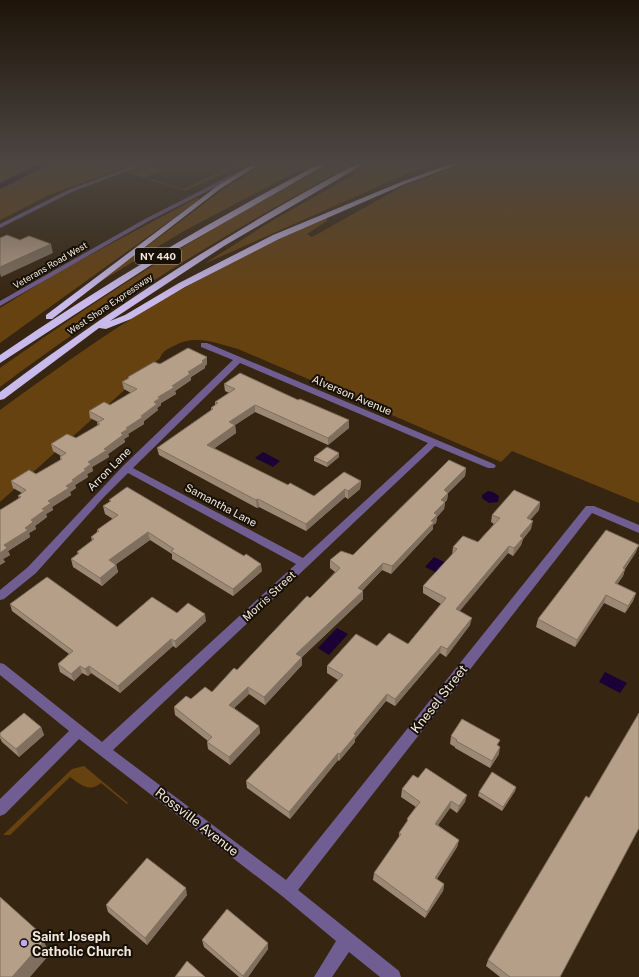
<svg xmlns="http://www.w3.org/2000/svg" width="639" height="977" font-family="'Public Sans',sans-serif">
<rect width="100%" height="100%" fill="#362510"/>
<g fill="#674211">
<path d="M0,164H133L47,196L0,220Z"/>
<path d="M237,164H243L186,191L132,174L148,167L157,169V172L146,177L183,189Z"/>
<path d="M265,164H311L182,232L95,285L225,188Z"/>
<path d="M332,164H353C230,230 112,303 0,387V368C106,293 215,223 332,164Z"/>
<path d="M373,164H437L411,172L204,264L273,220Z"/>
<path d="M464,164H639V503L512,451L501,462L238,349C216,343 194,334 174,346C167,349 163,351 160,358L0,502V410L4,407C51,373 99,338 149,308C207,274 266,244 327,217V221L307,234L312,237L405,185Z"/>
<path d="M197,198L200,199L0,343V308L58,272Z"/>
<path d="M84,766L128,803L127,804L101,783C89,793 80,784 70,777L10,835H3L72,769Z"/>
</g>
<g fill="#1a0136">
<path d="M38,164H51L0,189V183Z"/>
<path d="M263,452L280,461L273,467L255,458Z"/>
<path d="M488,491L493,492L499,496L498,502L489,503L482,498V495Z"/>
<path d="M434,557L446,563L437,573L425,567Z"/>
<path d="M337,628L348,634L329,655L318,648Z"/>
<path d="M605,672L627,683L620,693L599,682Z"/>
</g>
<g fill="none" stroke-linecap="round" stroke-linejoin="round">
<g fill="#705e92" fill-rule="evenodd">
<path d="M137,164H145L72,192L0,228V224L68,190Z"/>
<path d="M253,164H261L149,221L0,306V301L145,219Z"/>
<path d="M201,343H207L494,464L496,466L494,468H488L435,446L113,750L286,880L586,506H594L639,525V533L592,513L298,890L399,971L401,977H380L349,952L332,977H314L336,941L282,896L79,739L5,814L0,816V799L69,731L0,675V663L4,664L102,742L296,564L128,473L104,497L36,573L4,599L0,600V590L28,567L123,466L233,360L201,347ZM240,363L428,443L303,558L133,468Z"/>
</g>
<g fill="#c9baec" fill-rule="evenodd">
<path d="M319,164H327L162,258L0,363V355C102,285 209,222 319,164Z"/>
<path d="M356,164H364L224,246L110,321L125,315L179,283L273,235L401,182L450,164H460L405,184L279,239L185,287L131,319L106,329L99,328L4,399L0,400V392C113,307 231,231 356,164Z"/>
<path d="M250,166L255,167L220,189L52,319H46V315L216,187Z"/>
</g>
</g>
<g fill="#9c8975">
<path d="M207,357V364L205,366V368L191,377V380L175,391L176,394L161,403V405L157,408L158,410L144,421V424L128,434L129,436L124,439L125,442L108,454L109,457L92,467L93,471L87,474L88,477L75,485L76,488L70,492L71,495L52,507L53,510L46,514L47,517L35,526L36,529L29,533L30,537L8,551L10,555L3,559L5,562L0,565L19,498L18,496L22,493L13,488L11,481L36,474L60,460V457L61,456L53,451L51,444L76,438L98,426L97,423L98,422L90,418L89,411L110,405L131,393L124,389L122,382L128,379V377L160,364Z"/>
<path d="M224,384L349,428L328,445L255,412L235,425L236,433L214,448L288,485L314,496L361,481L360,489L348,499L345,497L306,531L259,507L257,508L159,455L157,448L211,410V408L215,405V402L229,393L225,391Z"/>
<path d="M339,453V457L327,467L314,461V457Z"/>
<path d="M466,468L465,476L448,493L447,500L445,502L444,509L437,517L436,523L433,525V529L391,574L382,570L362,591L363,599L302,657V665L265,705L249,694L234,708L259,726L260,733L230,765L208,749L207,742L208,741L175,715L174,707L191,699L212,692L237,670L310,598L335,572L330,568V560L353,555Z"/>
<path d="M109,500L262,571L233,596L172,559V554L150,540L116,564L118,572L102,586L73,567L71,559L78,554L77,552L92,541L91,537L97,532V530L113,519L105,514L103,506L110,502Z"/>
<path d="M540,502L539,510L530,520L531,529L523,539L521,545L513,556L508,553L459,611L470,625L446,657L440,653L395,706L386,701L355,739V742L339,761L338,760L290,819L247,788L246,781L338,680L327,673V666L377,646L408,644L441,604L423,593V586L452,555L453,547L478,542L494,524L491,522L492,515Z"/>
<path d="M636,552L625,569L623,576L617,584L636,593L633,601L625,613L604,603L575,647L536,627L538,619Z"/>
<path d="M10,604L117,627L177,613L206,621L176,648L173,646L120,693L91,673L88,676L82,673L74,681L60,672L58,664L69,654L12,611Z"/>
<path d="M41,727L44,735L19,757L2,742L0,738V733Z"/>
<path d="M451,736L499,746V754L490,768L455,748V747L450,744Z"/>
<path d="M418,778L465,802L457,813L450,808L438,825L459,840L457,847L437,879L444,884L443,891L425,918L373,880L374,873L399,838V833L407,822V819L416,807L401,797L402,789Z"/>
<path d="M516,787L515,791L502,811L478,796L479,792Z"/>
<path d="M187,895L147,945L108,912L106,905Z"/>
<path d="M202,940L268,943V949L248,977H239L204,947Z"/>
<path d="M488,960L561,977H500L486,966Z"/>
</g>
<g fill="#7f6f5f">
<path d="M51,244L53,253L1,277L0,273V267Z"/>
<path d="M207,357V364L205,366V368L191,377V380L175,391L176,394L161,403V405L157,408L158,410L144,421V424L128,434L129,436L124,439L125,442L108,454L109,457L92,467L93,471L87,474L88,477L75,485L76,488L70,492L71,495L52,507L53,510L46,514L47,517L35,526L36,529L29,533L30,537L8,551L10,555L3,559L5,562L0,565V553L4,545L25,528L31,520L42,509L48,501L66,486L72,480L84,469L88,462L104,449L126,428L141,416L158,397L202,361Z"/>
<path d="M255,405V412L235,425L236,433L208,453L207,445L229,422Z"/>
<path d="M349,420V428L328,445V438Z"/>
<path d="M339,453V457L327,467V463Z"/>
<path d="M466,468L465,476L448,493L447,500L445,502L444,509L437,517L436,523L433,525V529L391,574L392,566L434,513L441,500L444,490Z"/>
<path d="M361,481L360,489L348,499V491Z"/>
<path d="M345,489V497L306,531V524Z"/>
<path d="M258,499L259,507L257,508L256,500Z"/>
<path d="M540,502L539,510L525,526L527,518Z"/>
<path d="M533,521L531,529L523,539L521,545L513,556L514,548L520,536Z"/>
<path d="M148,532L150,540L111,568L109,560Z"/>
<path d="M639,545L636,552L620,575L623,568Z"/>
<path d="M509,546L508,553L455,617L456,609Z"/>
<path d="M383,563L382,570L357,596L358,588Z"/>
<path d="M261,564L262,571L233,596V589Z"/>
<path d="M116,565L118,572L102,586L100,578Z"/>
<path d="M625,569L623,576L613,591L615,583Z"/>
<path d="M363,591V599L297,662L296,654Z"/>
<path d="M636,593L633,601L625,613L628,606Z"/>
<path d="M606,595L604,603L575,647L577,640Z"/>
<path d="M205,614L206,621L176,648L175,641Z"/>
<path d="M472,618L470,625L446,657L447,649Z"/>
<path d="M171,639L173,646L120,693L118,686Z"/>
<path d="M441,646L440,653L395,706V699Z"/>
<path d="M302,657V665L265,705L264,697Z"/>
<path d="M80,666L82,673L74,681L71,674Z"/>
<path d="M89,666L91,673L88,676L85,669Z"/>
<path d="M248,687L249,694L230,712L229,705Z"/>
<path d="M387,694L386,701L355,739V742L339,761L340,754L354,734Z"/>
<path d="M259,726L260,733L230,765L229,757Z"/>
<path d="M41,727L44,735L19,757L16,749Z"/>
<path d="M500,747L499,754L490,768L492,761Z"/>
<path d="M338,753V760L290,819L289,812Z"/>
<path d="M516,787L515,791L502,811L503,807Z"/>
<path d="M467,795L465,802L457,813L459,806Z"/>
<path d="M451,801L450,808L434,831L435,824Z"/>
<path d="M459,840L457,847L433,885L435,878Z"/>
<path d="M444,884L443,891L425,918L427,912Z"/>
<path d="M186,888L187,895L147,945L145,938Z"/>
<path d="M39,932L50,954L30,977H12L37,935Z"/>
<path d="M268,943V949L248,977H243V976Z"/>
</g>
<g fill="#b59f88" stroke="#7f6f5f">
<path d="M7,235L20,240L29,236L51,244L0,267V238Z"/>
<path d="M188,348L207,357L202,361L204,362L188,372L190,374L172,386L175,387L158,397L160,398L154,402L157,404L141,416L143,417L126,428L128,429L121,433L123,435L104,449L107,450L88,462L91,464L84,469L86,470L72,480L74,481L66,486L69,488L48,501L51,503L42,509L45,510L31,520L33,522L25,528L28,530L4,545L7,548L0,553V510L21,497L18,496L26,490L11,481L29,470L36,474L62,459L60,457L66,453L51,444L67,434L76,438L100,424L97,423L104,419L89,411L104,402L110,405L137,389L122,382L129,378L128,377L154,362L160,364Z"/>
<path d="M240,373L298,400L300,399L349,420L328,438L255,405L229,422L235,425L207,445L288,485L290,483L314,496L344,472L361,481L348,491L345,489L306,524L258,499L256,500L157,448L213,409L211,408L218,403L215,402L235,389L224,384Z"/>
<path d="M327,447L339,453L327,463L314,457Z"/>
<path d="M449,460L466,468L444,490L448,493L441,500L445,502L434,513L437,515L431,521L434,522L392,566L383,563L358,588L363,591L296,654L302,657L264,697L248,687L229,705L259,726L229,757L207,742L212,737L174,707L186,696L191,699L205,687L212,692L234,668L237,670L307,596L310,598L340,568L330,560L341,551L353,555L446,463Z"/>
<path d="M127,487L244,556L246,554L261,564L233,589L171,551L174,549L148,532L109,560L116,565L100,578L71,559L79,553L77,552L94,539L91,537L99,531L97,530L118,515L103,506L111,501L109,500Z"/>
<path d="M514,490L540,502L527,518L533,521L520,536L523,538L514,548L509,546L456,609L472,618L447,649L441,646L395,699L387,694L354,734L356,735L340,754L338,753L289,812L246,781L343,675L327,666L356,634L377,646L389,633L408,644L446,598L423,586L457,549L453,547L463,536L478,542L500,518L492,515Z"/>
<path d="M606,530L639,545L623,568L625,569L615,583L636,593L628,606L606,595L577,640L538,619Z"/>
<path d="M47,577L117,627L152,597L177,613L188,603L205,614L175,641L171,639L118,686L89,666L85,669L80,666L71,674L58,664L73,651L10,604Z"/>
<path d="M24,713L41,727L16,749L0,736V733Z"/>
<path d="M639,713V828L560,977H510L488,960L586,796L589,798Z"/>
<path d="M462,719L500,740L497,745L500,747L492,761L456,741L457,740L451,736Z"/>
<path d="M426,768L467,795L459,806L451,801L435,824L459,840L435,878L444,884L427,912L374,873L401,834L399,833L408,820L407,819L420,802L402,789L413,775L418,778Z"/>
<path d="M492,772L516,787L503,807L479,792Z"/>
<path d="M147,858L186,888L145,938L106,905Z"/>
<path d="M0,897L39,932L37,935L44,941L12,977H0Z"/>
<path d="M227,909L268,943L243,976L202,940Z"/>
<path d="M187,961L205,977H175Z"/>
</g>
<linearGradient id="sky" x2="0" y2="1"><stop stop-color="#1e1409"/><stop offset="0.54" stop-color="#4c4642"/><stop offset="1" stop-color="#4c4642" stop-opacity="0"/></linearGradient>
<rect width="639" height="301" fill="url(#sky)"/>
<circle fill="#c1a8f3" stroke="#171007" stroke-width="1.5" cx="24" cy="943" r="4"/>
<g text-anchor="middle" dominant-baseline="central" stroke-width="4" stroke-linejoin="round" paint-order="stroke">
<g font-size="9" fill="#f4e9dc" stroke="#171007">
<text transform="translate(50 265) rotate(-30)">Veterans Road West</text>
<text transform="translate(110 304) rotate(-34)">West Shore Expressway</text>
</g>
<rect fill="#171007" stroke="#b2a89c" stroke-width="1" x="135" y="248" width="46" height="16" rx="3"/>
<g font-size="10" font-weight="bold" fill="#f4e9dc">
<text x="158" y="256">NY 440</text>
</g>
<g font-size="11" fill="#f4e9dc" stroke="#171007">
<text transform="translate(352 395) rotate(23)">Alverson Avenue</text>
<text transform="translate(109 469) rotate(-45)">Arron Lane</text>
<text transform="translate(221 505) rotate(28)">Samantha Lane</text>
<text transform="translate(269 596) rotate(-43)">Morris Street</text>
</g>
<g font-size="13" fill="#f4e9dc" stroke="#171007">
<text transform="translate(439 699) rotate(-52)">Knesel Street</text>
<text transform="translate(197 822) rotate(38)">Rossville Avenue</text>
</g>
<g font-size="13" font-weight="bold" fill="#f4e9dc" stroke="#171007" text-anchor="start">
<text x="32" y="936">Saint Joseph<tspan x="32" dy="15">Catholic Church</tspan></text>
</g>
</g>
</svg>
